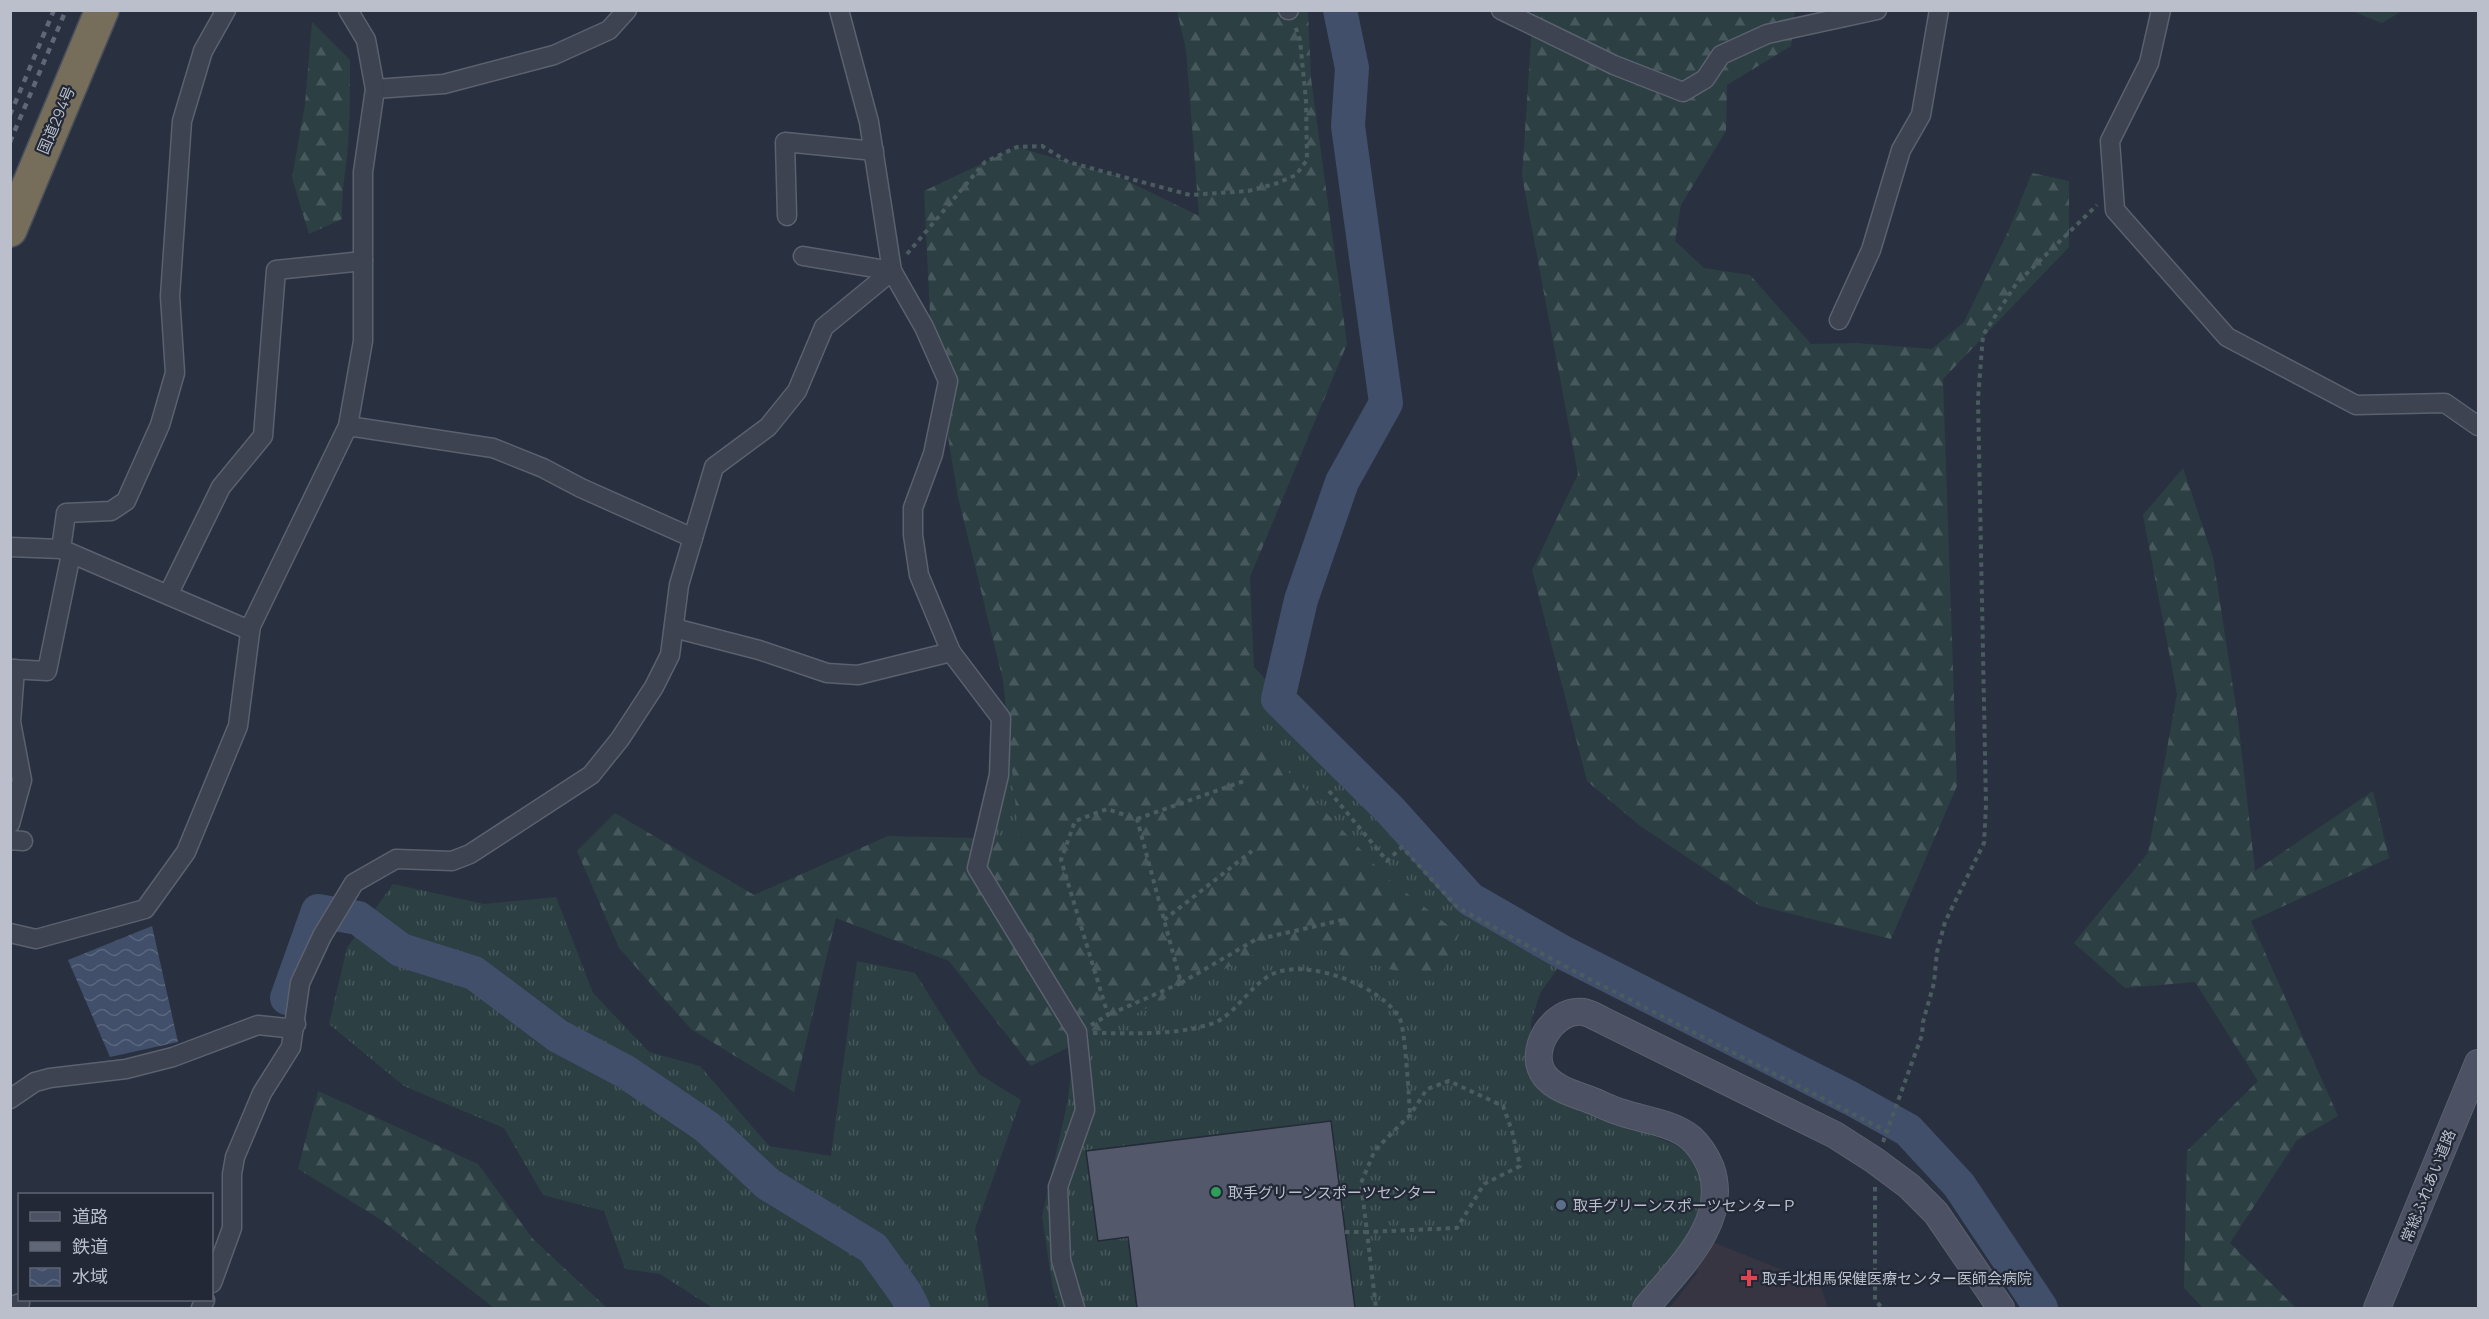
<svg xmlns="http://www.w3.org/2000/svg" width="2489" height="1319" font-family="Manrope,'Noto Sans JP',sans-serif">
<defs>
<pattern id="grass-tufts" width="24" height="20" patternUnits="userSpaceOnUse" patternTransform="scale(1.5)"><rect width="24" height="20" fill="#2c3f43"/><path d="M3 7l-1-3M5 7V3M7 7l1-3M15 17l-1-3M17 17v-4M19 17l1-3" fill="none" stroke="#48595d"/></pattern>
<pattern id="forest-firs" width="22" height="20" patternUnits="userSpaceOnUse" patternTransform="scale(1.5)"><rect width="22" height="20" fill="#2c3f43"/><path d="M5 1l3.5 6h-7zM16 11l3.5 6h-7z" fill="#48595d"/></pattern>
<pattern id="water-waves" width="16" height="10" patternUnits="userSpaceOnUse" patternTransform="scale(1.5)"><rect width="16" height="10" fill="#424f6a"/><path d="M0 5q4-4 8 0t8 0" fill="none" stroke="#5b677e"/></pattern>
</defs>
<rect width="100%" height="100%" fill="#293141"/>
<path fill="#383542" d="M1713,1242L1820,1285L1828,1308H1669L1698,1272L1692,1265Z"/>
<g fill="url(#grass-tufts)">
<path d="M1241,653L1458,888L1570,951L1540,993L1531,1022L1532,1072L1618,1122L1683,1148L1698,1165L1704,1187V1208L1692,1232L1630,1308H1059L1053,1289L1042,1217L1067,1104L1080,1006L978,849L1000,756Z"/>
<path d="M393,884L484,904L556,897L593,993L649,1052L700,1066L769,1146L831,1156L857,961L915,973L979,1074L1021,1100L975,1229L989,1308H713L660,1274L625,1269L604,1211L543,1195L504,1128L404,1086L329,1024L347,948Z"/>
</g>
<g fill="url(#forest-firs)">
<path d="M1177,11H1308L1311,78L1347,344L1250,577L1257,738L1386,877L1459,934L1438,983L1285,939L1031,1066L949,961L836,918L794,1092L691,1029L619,948L577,851L615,813L754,895L888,836L1019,839L1003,680L958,497L931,335L924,191L1017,147L1119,177L1199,216L1186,50Z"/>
<path d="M1533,11H1795L1791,46L1727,85L1726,131L1681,205L1675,241L1704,268L1750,275L1811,344L1857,343L1932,349L1964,322L2008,232L2032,173L2069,181V247L1943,379L1957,786L1891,939L1760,906L1639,825L1587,781L1532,570L1578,474L1522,176Z"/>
<path d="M2352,11H2402L2382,23Z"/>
<path d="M312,22L350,60C350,88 350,116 348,145C346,171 341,192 342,219L309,234L292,178L305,104Z"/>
<path d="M2183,468L2213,557L2238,720L2255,871L2373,791L2389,858L2251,921L2338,1116L2297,1140L2230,1243L2296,1308H2203L2184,1288L2187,1151L2258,1081L2195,982L2125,988L2074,943L2148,853L2177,694L2143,515Z"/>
<path d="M318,1091L478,1164L533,1239L607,1308H494L380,1219L298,1169Z"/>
</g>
<path fill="url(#water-waves)" d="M152,926L178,1042L110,1057L68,960Z"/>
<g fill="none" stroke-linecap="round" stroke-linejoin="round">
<g stroke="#424f6a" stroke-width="34">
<path d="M1340,10L1352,68L1348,126L1386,403L1342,482L1301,600L1278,699L1391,811L1470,899L1564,953L1852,1099L1908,1130L1959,1185L2041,1308"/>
<path d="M287,998L318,911L358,918L401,950L474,973L558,1036L626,1072L707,1127L768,1184L873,1248L906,1294L913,1308"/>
</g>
</g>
<path fill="#53596b" stroke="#242a38" stroke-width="1.5" d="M1331,1121L1355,1308H1137L1128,1237L1098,1241L1086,1151Z"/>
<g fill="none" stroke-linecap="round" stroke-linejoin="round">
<defs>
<g id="street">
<path d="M839,10L869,122L892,271L924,327L948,381L933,454L913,508V535L919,575L951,652L1001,718L999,775L977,868L1077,1032L1085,1110L1058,1187L1061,1260L1075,1308"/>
<path d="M1288,10H1289"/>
<path d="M1501,10L1614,65L1683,92L1705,79L1721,55L1767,34L1877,10"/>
<path d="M2161,10L2149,63L2110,141L2115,210L2227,337L2356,405L2445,403L2478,426"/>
<path d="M375,89L444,84L554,55L609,30L627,10"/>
<path d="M787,216L785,142L874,151"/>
<path d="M803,256L892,271"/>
<path d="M1839,320L1871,250L1901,150L1921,115L1939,10"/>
<path d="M348,426L493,448L543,468L581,488L693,538"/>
<path d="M10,547L61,549L249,630L348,426L363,341V172L375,89L366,40L348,10"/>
<path d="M61,549L66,513L111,511L126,501L160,425L175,373L170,296L182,121L203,51L226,10"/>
<path d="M168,595L221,487L263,436L276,270L363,261"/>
<path d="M674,628L759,650L827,673L858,675L951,652"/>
<path d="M10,669L47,671L71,554"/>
<path d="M10,824L22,780L11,722L15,669"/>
<path d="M10,840L23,841"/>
<path d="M10,933L36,939L145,909L186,852L238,726L251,625"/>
<path d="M10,1099L35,1082L50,1078L126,1069L173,1057L258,1025L286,1028L296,1024"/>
<path d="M212,1283L232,1228V1174L235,1157L262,1093L291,1047L300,983L322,936L354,883L396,859L452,861L470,854L591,775L620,739L654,687L670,655L679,585L714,467L768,427L797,391L824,327L892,271"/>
<path d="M10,1307L20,1303"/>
<path d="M201,1308L205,1300"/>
</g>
<g id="secondary">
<path d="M1646,1308C1677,1269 1730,1223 1711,1168C1706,1156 1700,1146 1691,1138C1673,1123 1644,1120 1623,1113C1612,1110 1603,1105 1593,1101C1578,1095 1556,1090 1545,1076C1526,1052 1553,1008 1583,1012C1590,1013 1598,1018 1604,1021L1835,1135L1874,1160L1909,1186L1936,1213L2001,1308"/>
<path d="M2377,1308L2478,1063"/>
</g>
<path id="highway" d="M10,230L102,10"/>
</defs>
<use href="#street" stroke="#5b616e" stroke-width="21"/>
<use href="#secondary" stroke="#5b616e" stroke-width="28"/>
<use href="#highway" stroke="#484e5b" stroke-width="36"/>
<g stroke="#4b5c60" stroke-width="4" stroke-dasharray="4.5 4.5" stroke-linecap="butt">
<path d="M907,254L985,162L1017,147L1042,146L1068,162L1190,195L1248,191L1275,184L1296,175L1307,160L1306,101L1300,40L1295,26"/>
<path d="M1329,791L1387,861L1402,847L1457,907L1570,969L1888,1132"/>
<path d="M1137,819L1247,780"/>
<path d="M1164,920L1252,851"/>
<path d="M1181,983L1255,940L1343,920"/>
<path d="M1091,1025L1108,1015L1061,860L1075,821L1107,809L1137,819L1181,983L1108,1015"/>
<path d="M1093,1033C1132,1033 1173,1036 1211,1024C1235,1017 1251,982 1275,973C1310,959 1382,986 1400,1019C1405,1029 1409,1098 1410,1114"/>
<path d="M1883,1142L1922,1035L1923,1022L1934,983L1937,952L1945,922L1984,843L1986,805L1978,399L1983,335L2016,284L2097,205"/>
<path d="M1875,1187V1300L1882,1308"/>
<path d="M1345,1232H1367L1361,1183L1375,1150L1410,1115L1427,1089L1449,1081L1503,1106L1512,1131L1520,1166L1484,1184L1457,1228L1367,1232L1376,1308"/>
</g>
<use href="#street" stroke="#3d4351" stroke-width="18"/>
<use href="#secondary" stroke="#4c5263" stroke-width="26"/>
<use href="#highway" stroke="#766e5b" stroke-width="33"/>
<g stroke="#606777" stroke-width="4.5" stroke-dasharray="6 6" stroke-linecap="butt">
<path d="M10,115L54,10"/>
<path d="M10,142L66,10"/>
</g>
</g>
<circle fill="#2e9e5b" stroke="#222836" stroke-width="2" cx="1216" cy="1192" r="6"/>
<circle fill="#5c6f8a" stroke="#222836" stroke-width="2" cx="1561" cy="1205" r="6"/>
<path fill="#e0444e" stroke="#222836" stroke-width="2" d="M1746 1269h6v6h6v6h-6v6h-6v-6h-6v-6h6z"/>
<g text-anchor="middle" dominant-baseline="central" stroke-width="4.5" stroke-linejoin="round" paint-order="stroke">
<g font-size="15" fill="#babfcb" stroke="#222836">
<text transform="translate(56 120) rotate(-67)">国道294号</text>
<text transform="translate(2428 1186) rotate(-68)">常総ふれあい道路</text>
</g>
<g font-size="15" fill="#babfcb" stroke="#222836" text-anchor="start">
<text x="1228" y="1192">取手グリーンスポーツセンター</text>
<text x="1573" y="1205">取手グリーンスポーツセンターＰ</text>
<text x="1762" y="1278">取手北相馬保健医療センター医師会病院</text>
</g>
</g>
<rect width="2489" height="1319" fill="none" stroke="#babfcb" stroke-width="24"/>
<rect x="18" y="1193" width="195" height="108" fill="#222836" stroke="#5f6472" stroke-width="1.5"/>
<rect x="30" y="1212" width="30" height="9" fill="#4c5263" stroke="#5f6472" stroke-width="1.5"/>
<text x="72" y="1223" font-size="18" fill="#babfcb">道路</text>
<rect x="30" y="1242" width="30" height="9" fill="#606777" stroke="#5f6472" stroke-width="1.5"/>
<text x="72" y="1253" font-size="18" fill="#babfcb">鉄道</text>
<rect x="30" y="1268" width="30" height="18" fill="url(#water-waves)" stroke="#5f6472" stroke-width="1.5"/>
<text x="72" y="1283" font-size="18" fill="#babfcb">水域</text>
</svg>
